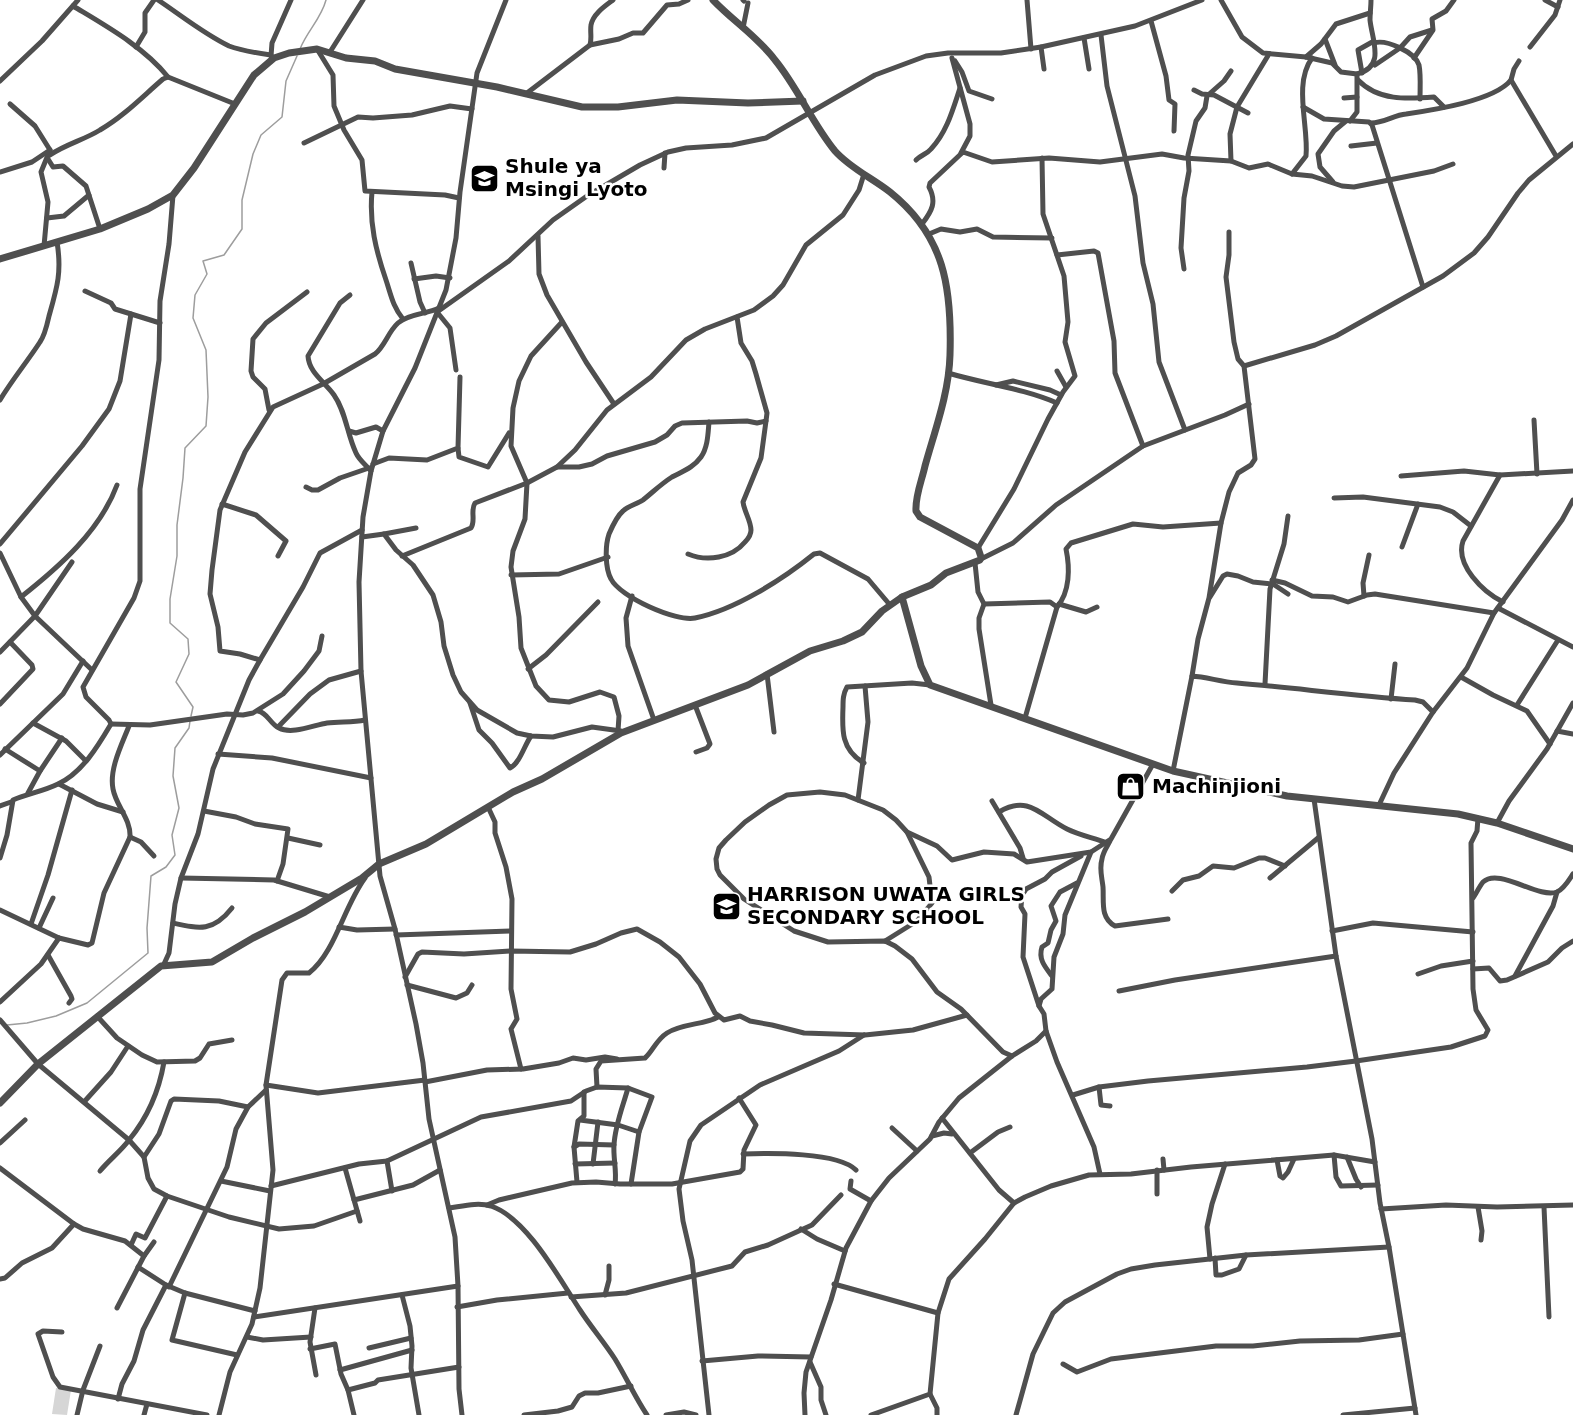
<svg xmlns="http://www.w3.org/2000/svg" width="1573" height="1415" font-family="'DejaVu Sans',sans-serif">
<rect width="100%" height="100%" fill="#fff"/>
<path fill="#d6d6d6" d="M56,1388L71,1390L67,1415L52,1414Z"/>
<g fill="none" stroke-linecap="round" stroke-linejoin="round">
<g stroke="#9d9d9d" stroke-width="1.5">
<path d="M300,49C307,31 321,19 326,0"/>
<path d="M191,716L193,707L176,682L189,654L188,639L170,623V599L177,556V525L183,478L185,448L206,426L208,397L206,350L193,318L195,295L207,274L203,261L224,255L242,229V200L253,154L261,135L282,117L286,81L297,56"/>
<path d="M7,1025L27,1023L56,1016L87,1003L148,953L147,928L151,876L166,867L175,855L172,835L179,808L173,776L175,748L189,728L190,721"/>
</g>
<g stroke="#4f4f4f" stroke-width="5">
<path d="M158,0C182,16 204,34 229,46C242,51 257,53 271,55"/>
<path d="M743,0L744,1"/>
<path d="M1027,0L1031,49"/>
<path d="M1221,0L1242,37L1263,53L1306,57L1332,63L1341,72L1357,74"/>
<path d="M1545,0L1558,7"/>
<path d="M73,6C106,26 144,47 168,77"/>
<path d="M1151,21L1166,76L1169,100L1175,104L1174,131"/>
<path d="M743,28L748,3"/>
<path d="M1101,35L1107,86L1135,196L1143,263L1153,304L1159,362L1185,430"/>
<path d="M1084,38L1089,69"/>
<path d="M1325,39L1335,65"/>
<path d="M1374,43C1386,39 1415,52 1419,65C1421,75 1420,88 1420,99"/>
<path d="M590,45L619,39L633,33H643L667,5L679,4L688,0"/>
<path d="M136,47L145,32V13L154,0"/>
<path d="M1041,47L1044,69"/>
<path d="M1530,47L1555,15L1560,0"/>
<path d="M317,49L333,75L334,106L344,130L362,160L365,191L445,195L459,198"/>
<path d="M330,52L363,0"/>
<path d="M271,56L272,43L291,0"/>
<path d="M1306,57L1321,44L1336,24L1370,13"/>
<path d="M952,58L970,124V136L961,153"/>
<path d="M1414,58L1433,30L1432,19L1446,11L1454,0"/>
<path d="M955,61L962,72L969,91L992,99"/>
<path d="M1519,61L1514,69L1511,80L1556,156"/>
<path d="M1375,65L1400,48L1410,37L1432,30"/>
<path d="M1362,73L1358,50L1374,41"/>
<path d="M1358,80C1378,101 1407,99 1434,97L1444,107"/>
<path d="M0,81L42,41L78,0"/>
<path d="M1194,90L1202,94L1214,95L1248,113"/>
<path d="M527,93L590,45C592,38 590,32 591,25C593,14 605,6 613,0"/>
<path d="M1344,98L1357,97"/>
<path d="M10,104L35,126L50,150L41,172L48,202L44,246"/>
<path d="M1303,107L1324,119L1369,122L1372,125L1423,287"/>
<path d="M1350,121L1357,112V74C1386,67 1372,40 1370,20C1370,13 1371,7 1371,0"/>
<path d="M1371,123C1384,123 1394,115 1406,114C1433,110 1494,101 1511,80"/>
<path d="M304,143L358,117L373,118L412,115L450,106L472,109"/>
<path d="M1351,146L1377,143"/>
<path d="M50,155C66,144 84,140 100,130C124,116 142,97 163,79L168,77L235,104"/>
<path d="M48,159L53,167L63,166L86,186L100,229"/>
<path d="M916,160C921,155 927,154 931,149C947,132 953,109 960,88"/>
<path d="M1231,161L1230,134L1237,107L1269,54"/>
<path d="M664,168L665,153"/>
<path d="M0,172L32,162L50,150"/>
<path d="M1292,174L1306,156C1309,127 1293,84 1312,58"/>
<path d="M1333,182L1320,167L1318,154L1334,131L1346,121"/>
<path d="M372,192C369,223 376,251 386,280C391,295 393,307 403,319"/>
<path d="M47,218L64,216L89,195"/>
<path d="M922,224C932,211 937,202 929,187L930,183L963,152L992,162L1049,158L1100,162L1162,154L1184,158L1231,161L1249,168L1268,164L1292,174L1312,176L1342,186L1354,187L1434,171L1453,164"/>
<path d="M929,234L941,229L960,232L977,229L993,237L1052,238"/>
<path d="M538,236L539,274L547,295L586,362L614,404"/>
<path d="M1057,255L1094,251L1098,253L1114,341L1115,373L1143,446"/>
<path d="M411,263L420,302L425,313"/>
<path d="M1184,269L1181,248L1184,198L1189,171L1188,155L1196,121L1205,108L1207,96L1224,81L1231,71"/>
<path d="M414,279L436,276L450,278"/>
<path d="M85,291L111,303L115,309L160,323"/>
<path d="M350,295L340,303L308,356C309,373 325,382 334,395C346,412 347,434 356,453C359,460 366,465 371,471"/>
<path d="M562,322L531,356L519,381L513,408L511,446L527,483L525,519L513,551L511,567L519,617L521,648L536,686L549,700L569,702L600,692L614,697L619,716L618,731"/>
<path d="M1244,366L1315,345L1336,336L1443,276L1474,253L1488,237L1518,193L1529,180L1573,144"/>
<path d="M456,370L450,328L437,312L509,261L553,220L587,196L640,165L668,152L686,148L732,145L766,138L875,75L926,56L948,53H1001L1041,47L1135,26L1202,0"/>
<path d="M1057,371L1066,387"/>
<path d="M948,373C985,384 1022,388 1057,403"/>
<path d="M996,385L1013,381L1050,390L1061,395"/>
<path d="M0,400C12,380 27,362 40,342C45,335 47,325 49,316C57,288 62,272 57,242"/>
<path d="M269,410L265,389L253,377L251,371L253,339L266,323L307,292"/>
<path d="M1534,420L1537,474"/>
<path d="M709,422C708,433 708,447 701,457C693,468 683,471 672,477C661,484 653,492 643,500C637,504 628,506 623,511C617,516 612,527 609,534C605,546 605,568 611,579C620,597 676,622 695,618C735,610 783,579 814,554L820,553L868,579L890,605"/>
<path d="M349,431L356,433L376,427L383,431"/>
<path d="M458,448L459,457L488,467L509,433"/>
<path d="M373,464L389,458L427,460L458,448L460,377"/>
<path d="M557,467H579L592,464L607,456L655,442L667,435L675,426L682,423L747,421L757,423L766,421L767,413L756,374L752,361L741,343L737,317"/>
<path d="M1500,475L1463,541C1455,565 1483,592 1503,602"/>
<path d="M1401,476L1464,471L1500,475L1573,471"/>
<path d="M306,487L312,490H318L340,478L369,468"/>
<path d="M1334,498L1363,497L1440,507L1453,512L1471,526"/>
<path d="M222,504L256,515L286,541L278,556"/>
<path d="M384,534L416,528"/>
<path d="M362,537L384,534L396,550L413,565L433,595L441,622L444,646L453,675L461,692L477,710L517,733L531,736L553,737L592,727L621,731"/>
<path d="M0,544L82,446L109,409L120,381L131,314"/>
<path d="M1402,547L1418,504"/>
<path d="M978,548L1014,489L1048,419L1063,392L1075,376L1065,342L1068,322L1064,276L1043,214L1042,158"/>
<path d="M0,553L21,597L35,616L92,670"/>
<path d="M688,554C707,562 732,558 745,542C748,539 751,535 751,530C751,521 744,511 743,502L761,458L766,421"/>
<path d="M402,556L471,528C476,520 470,511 475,503L527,483L557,467L575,450L607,410L651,377L686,340L705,329L754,310L773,296L783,285L806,245L843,215L859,190L864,174"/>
<path d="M981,559L1013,543L1056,505L1143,446L1225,415L1249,404"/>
<path d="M975,563L978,592L984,604L979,618V629L991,705"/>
<path d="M511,575L559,574L608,557"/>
<path d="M1272,580L1285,583L1312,596L1333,597L1348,602L1367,595L1375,594L1494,613"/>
<path d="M632,596L626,618L628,646L654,720"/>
<path d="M1364,596L1363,583L1369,555"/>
<path d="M21,597C59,567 100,531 117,485"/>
<path d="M1210,597L1223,576L1227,574L1238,576L1253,582L1273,584L1288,594"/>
<path d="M984,604L1050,602L1057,607L1025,718"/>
<path d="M1059,604L1086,612L1097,607"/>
<path d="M1057,607C1070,592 1070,568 1066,549L1071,543L1133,524L1163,527L1221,523"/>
<path d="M1498,608L1573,647"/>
<path d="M0,652L35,616L72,562"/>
<path d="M260,660L240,654L220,651L218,627L210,594L212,570L220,510L245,452L273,407L323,384L375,354C385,346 388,332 398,323C408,314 427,314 439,308"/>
<path d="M528,669L546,655L598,602"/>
<path d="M767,674L774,732"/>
<path d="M1192,676L1198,639L1209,598L1221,523L1229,492L1238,473L1251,465L1255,459L1244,366L1238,359L1234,342L1226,277L1229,255V232"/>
<path d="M1461,677L1493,695L1527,711L1550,744"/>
<path d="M1265,684L1270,589L1284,544L1288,516"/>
<path d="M1391,699L1395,664"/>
<path d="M470,703L479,730L492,743L510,768C520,763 524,746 531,736"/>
<path d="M0,704L33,669L32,665L10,642"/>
<path d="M695,705L710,744L707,748L696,752"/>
<path d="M1517,705L1558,640"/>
<path d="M258,711C268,713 270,724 279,728C292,735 314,725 327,723C339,721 352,723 365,720"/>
<path d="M33,723L66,741L86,761"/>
<path d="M111,724L150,725L227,714L243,715L253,713L283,694L304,671L319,651L322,636"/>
<path d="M278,727L310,694L329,680L361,671"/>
<path d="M1557,731L1573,734"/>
<path d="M5,749L40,771"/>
<path d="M218,754L272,758L371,778"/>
<path d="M0,755L63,694L83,661"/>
<path d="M864,763C841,750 842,730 843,707C843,700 843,694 847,687L912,683L930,685"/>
<path d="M1173,771L1192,676C1207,677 1221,682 1237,683C1296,688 1355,696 1415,700L1423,702L1433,712"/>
<path d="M59,784L97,804L123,812"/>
<path d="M28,793L40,771L62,738"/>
<path d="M1314,799L1336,956L1372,1139L1380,1203L1389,1247L1416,1415"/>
<path d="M858,800L868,722L865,686"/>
<path d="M992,801L1020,848L1023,858"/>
<path d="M1379,805L1394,773L1433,712L1467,668L1494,613L1562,520L1573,500"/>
<path d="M0,806L11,802"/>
<path d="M488,807L495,822V833L506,867L512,899L511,989L517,1019L511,1029L521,1069"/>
<path d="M204,811L236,817L255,824L288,829L283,864L277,881"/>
<path d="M999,812C1029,794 1041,816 1067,829C1079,835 1094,838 1107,843"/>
<path d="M1497,823L1509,801L1547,749L1573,703"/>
<path d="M130,837L141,842L154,856"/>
<path d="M288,838L320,845"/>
<path d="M1110,841C1107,847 1103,852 1102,859C1099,869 1102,877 1103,887C1104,902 1100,918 1115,926L1168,919"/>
<path d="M1091,852L1065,915L1063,934L1054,957L1052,989L1041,999L1039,1006L1044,1014L1046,1031L1057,1062L1094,1147L1100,1174"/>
<path d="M0,858L7,835L13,800C27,794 44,791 58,784C82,773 98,746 111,724L109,720L86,697L83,687L134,598L140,581V489L159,360L160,301L169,244L173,195"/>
<path d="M181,878L274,880L330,897"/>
<path d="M1270,878L1318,838"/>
<path d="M1172,891L1183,880L1199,876L1213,866L1234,868L1259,858H1265L1285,866"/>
<path d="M1473,898C1476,894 1479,887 1483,882C1499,867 1538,899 1557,892C1564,889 1569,880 1573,874"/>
<path d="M0,910L59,938L88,945L92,943L104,893L130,837C131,819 116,806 113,789C109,769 122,744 129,726"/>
<path d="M173,923C200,929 213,932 232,908"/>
<path d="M31,924L48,875L72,790"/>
<path d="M339,927L357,930L395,929"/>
<path d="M39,928L53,898"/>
<path d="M1332,931L1373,923L1473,932"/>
<path d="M396,935L511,931"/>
<path d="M885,941L917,921L932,903L929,877L907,832"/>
<path d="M48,955L71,996L72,999L69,1003"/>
<path d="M164,964L169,953L175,904L181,878L198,834L213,769L249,680L260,660L303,587L320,553L362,530"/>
<path d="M1473,969L1489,968L1500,981L1507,980L1548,962L1562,948L1573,941"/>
<path d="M1418,974L1441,966L1473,961"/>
<path d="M1052,976C1045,967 1038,959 1042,947L1048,943L1051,930L1056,921L1051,906L1060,892L1077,883"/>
<path d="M1515,976L1553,906L1557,892"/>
<path d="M405,977L418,954L422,952L464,954L510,951L570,952L596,944L621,933L637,929L660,942L679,957L700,984L715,1013L724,1020L740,1016L750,1021L772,1025L804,1033L865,1035L913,1030L967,1015"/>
<path d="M407,985L456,998L467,993L472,985"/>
<path d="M1119,991L1175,980L1336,956"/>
<path d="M0,1002L41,964L59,938"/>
<path d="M1039,1006L1023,957L1025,914L1021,907L1022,895L1026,889L1045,879L1052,872L1081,856"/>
<path d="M97,1016L117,1038L142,1055L157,1062L195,1061L200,1058L209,1044L232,1040"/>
<path d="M0,1020L38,1064L129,1140L144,1157L148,1178L154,1189L167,1196L229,1217L279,1229L314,1226L357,1211"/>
<path d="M1012,1056L1003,1052L961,1009L937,992L912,959L895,946L885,941L828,942L794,931L744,899L720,875L717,869L716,859L719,848L726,840L745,822L769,805L787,795L820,792L845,795L883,810L896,820L907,832L937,846L952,860L984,852L1014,854L1027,862L1091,852L1111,839L1153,764"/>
<path d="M425,1082L487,1070L523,1069L559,1063L573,1058L586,1060L605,1057L617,1059"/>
<path d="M266,1085L318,1093L425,1080"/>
<path d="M597,1087L596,1069L601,1061L645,1058C653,1051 656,1040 667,1033C683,1023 704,1025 718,1017"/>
<path d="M1099,1087L1101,1105L1110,1106"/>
<path d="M1073,1095L1099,1087L1148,1081L1307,1067L1356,1061L1451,1047L1485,1036L1488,1030L1476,1010L1473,989L1471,843L1477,831L1478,818"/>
<path d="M84,1102L111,1072L128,1046"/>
<path d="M942,1118L999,1190L1014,1203"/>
<path d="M580,1120L618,1125L639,1132"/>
<path d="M892,1128L917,1151"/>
<path d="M932,1136L944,1133L952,1134"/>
<path d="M0,1143L25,1120"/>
<path d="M574,1147L579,1144L614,1145"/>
<path d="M970,1153L998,1132L1010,1127"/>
<path d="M743,1154C770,1153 838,1152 856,1170"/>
<path d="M1334,1155L1336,1177L1341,1186L1378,1185"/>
<path d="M144,1157L159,1134L171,1101L174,1099L219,1101L248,1107"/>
<path d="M1347,1157L1356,1179L1361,1187"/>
<path d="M1163,1159L1164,1170"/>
<path d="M1277,1160L1280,1176L1283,1178L1288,1172L1294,1159"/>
<path d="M387,1161L392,1191"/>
<path d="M575,1164L615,1163"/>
<path d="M593,1164L598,1122"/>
<path d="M0,1168L74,1224L83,1229L125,1241L144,1256"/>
<path d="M345,1168L360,1221"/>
<path d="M100,1171C109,1160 121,1151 129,1140C148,1117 159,1091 164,1062"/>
<path d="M221,1181L270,1191"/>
<path d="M851,1181L850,1189L871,1201"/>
<path d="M577,1182L574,1147L578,1121L584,1116V1092"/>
<path d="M615,1184C617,1171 613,1158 614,1145C615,1125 623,1106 628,1088"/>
<path d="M271,1186L359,1164L387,1161L481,1117L571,1101L586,1091L597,1087L628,1088L652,1097L639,1132L631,1184"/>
<path d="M1157,1194V1170"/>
<path d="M354,1200L413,1185L440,1170"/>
<path d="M487,1205L499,1200L572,1183L596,1182L620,1184H672L740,1172L743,1169L744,1150L756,1125L739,1098"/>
<path d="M1478,1207L1482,1231L1481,1240"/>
<path d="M1544,1207L1549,1317"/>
<path d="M449,1208C463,1206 478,1202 491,1206C527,1218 560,1280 580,1310C591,1327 604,1342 615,1359C626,1377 635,1397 647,1415"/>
<path d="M1381,1209L1446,1205L1497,1207L1573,1205"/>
<path d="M801,1229L817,1239L845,1251"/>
<path d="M131,1245L136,1234L145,1238L167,1196"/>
<path d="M1215,1258L1216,1275H1222L1239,1269L1246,1255"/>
<path d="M1210,1259L1207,1227L1212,1204L1225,1164"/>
<path d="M138,1267L166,1285L185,1293L255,1311"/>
<path d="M0,1279L5,1278L22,1263L52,1248L74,1224"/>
<path d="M834,1284L938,1313"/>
<path d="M169,1287L227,1167L236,1129L248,1107L266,1090"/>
<path d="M185,1293L172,1340L237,1355"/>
<path d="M402,1295L410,1326L412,1346L411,1368L419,1415"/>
<path d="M605,1295L609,1280V1266"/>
<path d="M571,1297L626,1293L732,1266L745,1252L768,1245L812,1225L841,1195"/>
<path d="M457,1307L497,1300L568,1293"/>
<path d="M117,1308L144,1256L154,1242"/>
<path d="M315,1308L310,1342L316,1375"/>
<path d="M254,1317L458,1286"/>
<path d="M62,1332L43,1331L38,1334L53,1377L60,1387L207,1415"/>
<path d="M247,1337L263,1340L311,1337"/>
<path d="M369,1348L411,1338"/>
<path d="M310,1349L335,1344L341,1374L348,1390L354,1415"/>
<path d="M702,1361L758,1356L811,1357"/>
<path d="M810,1362L821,1387V1400L826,1415"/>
<path d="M1063,1364L1077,1372L1111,1359L1216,1346H1253L1300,1341L1359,1340L1403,1334"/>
<path d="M340,1370L412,1350"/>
<path d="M348,1390L375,1383L378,1380L459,1367"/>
<path d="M930,1394L937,1408V1415"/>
<path d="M118,1399L122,1384L134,1361L143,1330L166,1285"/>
<path d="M77,1415L83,1390L100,1346"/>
<path d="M144,1415L147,1404"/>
<path d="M219,1415L230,1372L252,1324L260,1288L273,1170L266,1085L282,980L287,973H309C335,953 344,906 365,878"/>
<path d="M462,1415L459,1389L458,1286L455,1237L429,1119L423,1063L416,1024L395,929L380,876L361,671L359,582L363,517L371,471L383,431L415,368L446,290L456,238L460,192L477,73L506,0"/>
<path d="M524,1415L558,1411L572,1407L579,1396L585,1393H598L631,1386"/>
<path d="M666,1415L684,1412L696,1415"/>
<path d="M709,1415L692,1260L683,1221L679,1189L690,1141L701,1125L760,1085L839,1051L864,1035"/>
<path d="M805,1415L804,1393L806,1372L831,1300L846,1248L871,1201L889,1178L930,1139L939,1122L959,1098L1012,1056L1036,1041L1046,1031"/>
<path d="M871,1415L930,1394L938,1313L949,1279L985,1239L1014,1203L1025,1197L1051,1186L1089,1175L1131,1174L1191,1167L1334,1155L1375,1162"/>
<path d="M1016,1415L1033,1354L1053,1313L1065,1302L1117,1274L1131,1269L1155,1265L1246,1255L1389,1247"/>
<path d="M1343,1415L1415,1408"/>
</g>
<g stroke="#4f4f4f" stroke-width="7">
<path d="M0,259L100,229L148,209L173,195L194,168L254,75L274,58L289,53L317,49L346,58L375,61L395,69L497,87L582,107H618L677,100L748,103L803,101"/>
<path d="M902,597L921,666L930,685L1173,771L1287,796L1458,814L1497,823L1573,849"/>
<path d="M0,1103L38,1064L161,966L212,962L253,938L305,912L362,878L379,864L426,844L513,792L542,779L621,733L748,685L810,651L843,641L862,632L882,611L902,597L931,585L946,573L980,560L981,557L978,548L920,517L916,511C915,496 922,480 925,466C935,430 949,393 950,355C952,288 945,236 890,192C872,178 850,168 835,151C812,123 798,88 775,60C758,37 733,21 713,0"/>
</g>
</g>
<defs>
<symbol id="school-square" viewBox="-11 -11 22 22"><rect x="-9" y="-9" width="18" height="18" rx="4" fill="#000" stroke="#fff"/><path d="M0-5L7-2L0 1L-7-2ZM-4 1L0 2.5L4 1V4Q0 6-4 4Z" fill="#fff"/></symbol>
<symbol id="shop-square" viewBox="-11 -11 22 22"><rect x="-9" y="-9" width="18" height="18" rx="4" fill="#000" stroke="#fff"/><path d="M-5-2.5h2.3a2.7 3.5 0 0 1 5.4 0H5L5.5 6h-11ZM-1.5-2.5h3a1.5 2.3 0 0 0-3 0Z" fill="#fff"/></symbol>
</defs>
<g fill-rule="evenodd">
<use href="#school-square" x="468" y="162" width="33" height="33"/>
<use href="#shop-square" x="1114" y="770" width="33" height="33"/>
<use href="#school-square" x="710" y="890" width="33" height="33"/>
</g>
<g text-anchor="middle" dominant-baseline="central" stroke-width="5" stroke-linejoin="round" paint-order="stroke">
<g font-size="20" font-weight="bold" fill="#000" stroke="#fff" text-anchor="start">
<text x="505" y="166">Shule ya<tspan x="505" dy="23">Msingi Lyoto</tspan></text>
<text x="1152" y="786">Machinjioni</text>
<text x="747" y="894">HARRISON UWATA GIRLS<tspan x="747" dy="23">SECONDARY SCHOOL</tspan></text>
</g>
</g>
</svg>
